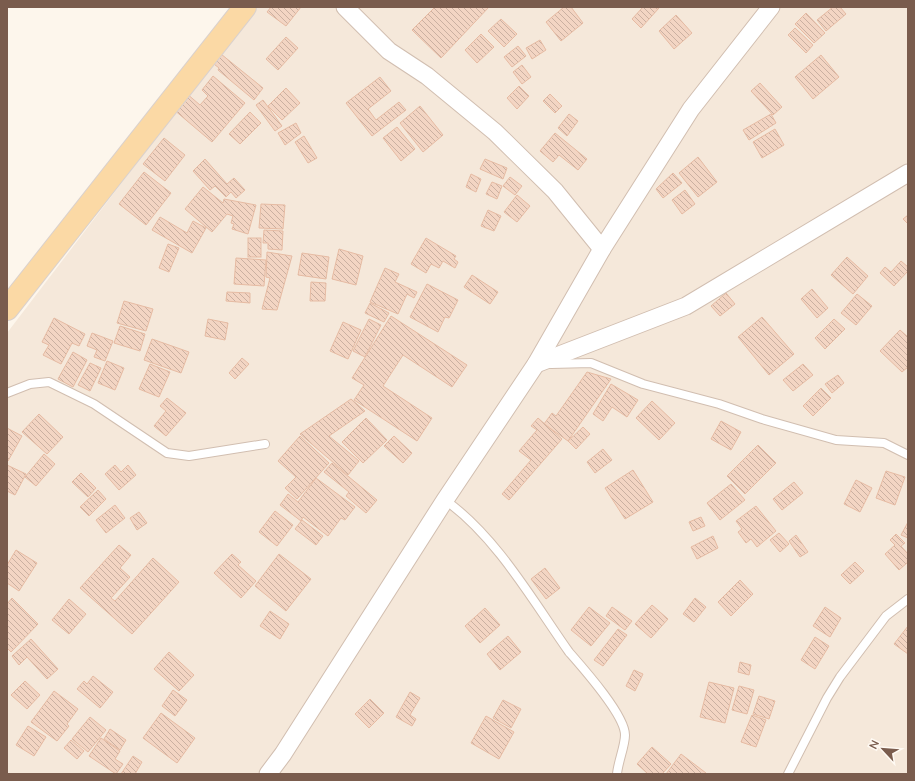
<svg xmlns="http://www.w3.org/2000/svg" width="915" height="781" font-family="Mulish,sans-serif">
<defs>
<pattern id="building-back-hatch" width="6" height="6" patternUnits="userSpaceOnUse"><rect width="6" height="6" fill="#f3d5c3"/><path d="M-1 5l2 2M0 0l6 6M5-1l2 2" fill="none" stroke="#cab0a1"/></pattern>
</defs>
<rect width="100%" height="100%" fill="#fdf6ec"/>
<path fill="#f5e8da" d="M256,7H908V774H7V333Z"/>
<g fill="url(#building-back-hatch)" stroke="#e6bba3">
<path d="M271,7H301L286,26L267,12Z"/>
<path d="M435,7H489L441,58L412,30Z"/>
<path d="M564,7H571L583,23L561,41L546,22Z"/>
<path d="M643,7L659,8L641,28L632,19Z"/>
<path d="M833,7H840L846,14L826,31L817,20Z"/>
<path d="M806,13L825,33L814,43L795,24Z"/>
<path d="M676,15L692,33L674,49L659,31Z"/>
<path d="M501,19L517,34L504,47L488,31Z"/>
<path d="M795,28L813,45L806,53L788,35Z"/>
<path d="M481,34L494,47L477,63L465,50Z"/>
<path d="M286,37L298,48L278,70L266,59Z"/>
<path d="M540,40L546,50L532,59L526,48Z"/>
<path d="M518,46L526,56L512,67L504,57Z"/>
<path d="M216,50L263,88L254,100L218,70L219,68L214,64Z"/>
<path d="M821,55L839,77L813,99L795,77Z"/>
<path d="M522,65L531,77L522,84L513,72Z"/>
<path d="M213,76L245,103L212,142L173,109L186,93L200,105L208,96L202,90Z"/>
<path d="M380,77L391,91L368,109L376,120L399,102L406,110L372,136L346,103Z"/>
<path d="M760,83L782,107L773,115L751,91Z"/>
<path d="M519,86L529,96L517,109L507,98Z"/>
<path d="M286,88L300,103L282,120L268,106Z"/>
<path d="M550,94L562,106L555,113L543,101Z"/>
<path d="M263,100L282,126L275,131L256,105Z"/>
<path d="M420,106L443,135L423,152L400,123Z"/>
<path d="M250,112L261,123L240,144L229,134Z"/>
<path d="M569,114L578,121L567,136L558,128Z"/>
<path d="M771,114L776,123L749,140L743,130Z"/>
<path d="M296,123L301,133L285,145L278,133Z"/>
<path d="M397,127L415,149L401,161L383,138Z"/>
<path d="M775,129L784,145L762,158L753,142Z"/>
<path d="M555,133L587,159L578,170L559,155L553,162L540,151Z"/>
<path d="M304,136L317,158L308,163L295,142Z"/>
<path d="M164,138L185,155L165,181L143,164Z"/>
<path d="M698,157L717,182L698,197L679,173Z"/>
<path d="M205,159L227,184L234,178L245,190L236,198L231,192L226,197L215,186L210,190L193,171Z"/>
<path d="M485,159L507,168L503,179L480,169Z"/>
<path d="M144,172L171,193L146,225L119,204Z"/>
<path d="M673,173L682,183L663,198L656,189Z"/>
<path d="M471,174L481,179L476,192L466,187Z"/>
<path d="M510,177L522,186L515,195L503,186Z"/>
<path d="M492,182L502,186L497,199L486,194Z"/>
<path d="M203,187L223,203L224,199L256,205L248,234L232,229L234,224L231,223L233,216L227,214L212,232L185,209Z"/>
<path d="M685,190L695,204L682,214L672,200Z"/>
<path d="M517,195L530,206L517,222L504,212Z"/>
<path d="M261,204L285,205L283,229L259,228Z"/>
<path d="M488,210L501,216L494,231L481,226Z"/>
<path d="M908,215V224L903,219Z"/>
<path d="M160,217L187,233L193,221L206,228L192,253L152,230Z"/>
<path d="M264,230L283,231L282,250L268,249V243H263Z"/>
<rect x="248" y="238" width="13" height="19"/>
<path d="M426,238L456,256L454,259L458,262L455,268L443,261L439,268L431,264L426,273L411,264Z"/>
<path d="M168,244L179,248L169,272L159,268Z"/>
<path d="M339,249L363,256L356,285L332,279Z"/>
<path d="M267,252L292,256L277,310L262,309L270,278L266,277Z"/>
<path d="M302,253L329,257L326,279L298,275Z"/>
<path d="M847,257L868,276L853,294L831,275Z"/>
<path d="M236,258L266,260L264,286L234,284Z"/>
<path d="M901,261L908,267V271L894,286L880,273L885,267L891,272Z"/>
<path d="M385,268L399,274L395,282L417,292L414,298L407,294L398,314L370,302Z"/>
<path d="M472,275L498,292L490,304L464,287Z"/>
<path d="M311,282L326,283L325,301H310Z"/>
<path d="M427,284L458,300L449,318L445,317L438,332L410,317Z"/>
<path d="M812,289L828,308L817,318L801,299Z"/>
<path d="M227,292L250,293V303L226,301Z"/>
<path d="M726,293L735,304L720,316L711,306Z"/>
<path d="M857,294L872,306L856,325L841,313Z"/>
<path d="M124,301L153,309L146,331L117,323Z"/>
<path d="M370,303L389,313L384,322L365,313Z"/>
<path d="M391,316L467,365L452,387L403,355L383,386L432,418L417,441L354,400L364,385L352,378Z"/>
<path d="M762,317L794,354L769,375L738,337Z"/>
<path d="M54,318L85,334L79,346L72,343L61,364L43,355L49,345L42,342Z"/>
<path d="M208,319L228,323L225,340L205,336Z"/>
<path d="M369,319L381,325L365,357L353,351Z"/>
<path d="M834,319L845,329L825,349L815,338Z"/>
<path d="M343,322L361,330L348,359L330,351Z"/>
<path d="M120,326L145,334L140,351L114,343Z"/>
<path d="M900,330L908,337V367L902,372L880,351Z"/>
<path d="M92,333L113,341L105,361L94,357L97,350L87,346Z"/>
<path d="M152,339L189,352L181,373L144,360Z"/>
<path d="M73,352L87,360L73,387L58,379Z"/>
<path d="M242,358L249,364L235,379L229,373Z"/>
<path d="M107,361L124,368L115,390L98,383Z"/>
<path d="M90,363L101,368L90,391L78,385Z"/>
<path d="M150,364L170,372L159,397L139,389Z"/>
<path d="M803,364L813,375L793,391L783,380Z"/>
<path d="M587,372L611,379L568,441L544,424L552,413L556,416Z"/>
<path d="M838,375L844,383L832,393L825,384Z"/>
<path d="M611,384L638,400L627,417L612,407L603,421L593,414Z"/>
<path d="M821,388L831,398L813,416L803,406Z"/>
<path d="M167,398L186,413L166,436L154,426L166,411L160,406Z"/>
<path d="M351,399L365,411L329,436L359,461L348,475L300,434Z"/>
<path d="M652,401L675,423L659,440L636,418Z"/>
<path d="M39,414L63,437L47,454L22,432Z"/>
<path d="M366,418L387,440L363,463L342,442Z"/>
<path d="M538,418L562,439L509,500L502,494L531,460L519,451L537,430L531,426Z"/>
<path d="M721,421L741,432L731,450L711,439Z"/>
<path d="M583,427L590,434L576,449L568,441Z"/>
<path d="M7,428L22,436L8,461H7Z"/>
<path d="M300,436L329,463L297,499L285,488L296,477L278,461Z"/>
<path d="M394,436L412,453L403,463L384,446Z"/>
<path d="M758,445L776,463L745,494L727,476Z"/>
<path d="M603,449L612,460L595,473L587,462Z"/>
<path d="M44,454L55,464L36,486L25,477Z"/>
<path d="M332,463L377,500L366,513L346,496L349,492L324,472Z"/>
<path d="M7,465L26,474L15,495L7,491Z"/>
<path d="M115,465L121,472L128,465L136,475L119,490L105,474Z"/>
<path d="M633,470L653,502L625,519L605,488Z"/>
<path d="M886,471L905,477L895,505L876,498Z"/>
<path d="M81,473L96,488L88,497L72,482Z"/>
<path d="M316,478L355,507L345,520L341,518L328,536L303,517L301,521L280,505L288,494L298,502Z"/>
<path d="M856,480L872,488L860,512L844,504Z"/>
<path d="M794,482L803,493L782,510L773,499Z"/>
<path d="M731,484L745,500L720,520L707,503Z"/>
<path d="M98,490L106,499L89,516L80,507Z"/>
<path d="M115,505L125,518L106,533L96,520Z"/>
<path d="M756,506L776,531L757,547L751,539L746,543L738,532L742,529L736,521Z"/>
<path d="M275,511L293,525L277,546L259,532Z"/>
<path d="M139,512L147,523L137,530L130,518Z"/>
<path d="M701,517L705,526L693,531L689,522Z"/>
<path d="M302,520L323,536L316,545L295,529Z"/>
<path d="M908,522V538L901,535Z"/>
<path d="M779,533L789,544L780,552L770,540Z"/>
<path d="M896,534L905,543L901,546L908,554V562L899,570L885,554L895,545L890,540Z"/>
<path d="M796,535L808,552L800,557L789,541Z"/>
<path d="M713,536L718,548L697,559L691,547Z"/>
<path d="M119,545L131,555L120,568L130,577L111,598L115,601L153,558L179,582L132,634L80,588Z"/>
<path d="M16,550L37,563L19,591L7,583V565Z"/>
<path d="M232,554L241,562L238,565L256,581L241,598L214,573Z"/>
<path d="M279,554L311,579L286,611L255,586Z"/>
<path d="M855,562L864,571L850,584L841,575Z"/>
<path d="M545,568L560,588L546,599L531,579Z"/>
<path d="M740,580L753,594L731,616L718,602Z"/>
<path d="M12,598L38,624L11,652L7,648V604Z"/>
<path d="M695,598L706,607L694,622L683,614Z"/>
<path d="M69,599L86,614L69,634L52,620Z"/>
<path d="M652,605L668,619L651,638L635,624Z"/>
<path d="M589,607L610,623L591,646L571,630Z"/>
<path d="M612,607L632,621L625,630L606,616Z"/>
<path d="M825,607L841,618L830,637L813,626Z"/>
<path d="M485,608L500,625L480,643L465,626Z"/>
<path d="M270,611L289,624L280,639L260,626Z"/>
<path d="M908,626V654L894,644Z"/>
<path d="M618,629L627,635L603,666L594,660Z"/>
<path d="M508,636L521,652L500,670L487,654Z"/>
<path d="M815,637L829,646L815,669L801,660Z"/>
<path d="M31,639L58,669L47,679L27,657L19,665L12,656Z"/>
<path d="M169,652L194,675L179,691L154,669Z"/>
<path d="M740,662L751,665L749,675L738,672Z"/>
<path d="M634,670L643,674L635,691L626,686Z"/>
<path d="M93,676L113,692L100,708L77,689L84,681L87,684Z"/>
<path d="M25,681L40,695L27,709L11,695Z"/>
<path d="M709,682L734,688L725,723L700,717Z"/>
<path d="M739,686L754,690L747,714L732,710Z"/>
<path d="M173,690L187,700L175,716L162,706Z"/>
<path d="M54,691L78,709L67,724L69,726L57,741L31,722Z"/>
<path d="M410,692L420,698L410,715L416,719L412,726L396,717Z"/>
<path d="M759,696L775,701L769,719L753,714Z"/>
<path d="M370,699L384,713L369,728L355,714Z"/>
<path d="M503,700L521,709L511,728L493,718Z"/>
<path d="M161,713L195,738L177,763L143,738Z"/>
<path d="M752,715L766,720L756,747L741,742Z"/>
<path d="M486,716L514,732L499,759L471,743Z"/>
<path d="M90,717L106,730L88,752L72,739Z"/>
<path d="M28,726L46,737L34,756L16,745Z"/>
<path d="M110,729L126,740L120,750L104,739Z"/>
<path d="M101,738L120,751L115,759L123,764L116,774L89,756Z"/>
<path d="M71,740L84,751L77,759L64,748Z"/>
<path d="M652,747L671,764L662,774H648L637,764Z"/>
<path d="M681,754L706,773V774H666Z"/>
<path d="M133,756L142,762L135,774H121Z"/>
</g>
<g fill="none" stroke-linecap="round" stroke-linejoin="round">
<defs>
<g id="service">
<path d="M551,364L591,363L643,384L719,404L762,419L836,440L884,443L908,455"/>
<path d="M7,393L30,384L49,382L94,404L167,453L189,456L265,444"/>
<path d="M445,500C496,536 533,601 569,652C583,668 625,715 625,735C625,746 618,762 617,774"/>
<path d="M788,774L827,698L840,677L886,616L908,599"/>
</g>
<g id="minor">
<path d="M345,7L389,51L427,76L495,132L555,191L602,249"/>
<path d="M536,364L686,306L908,173"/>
<path d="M268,774L283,754L445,500L536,364L602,249L691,109L771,7"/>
</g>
<path id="primary" d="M7,309L245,7"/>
</defs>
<use href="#service" stroke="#d1beb0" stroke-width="10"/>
<use href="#minor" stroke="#d1beb0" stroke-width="19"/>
<use href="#primary" stroke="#dad1cd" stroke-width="24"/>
<use href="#service" stroke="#fff" stroke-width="8"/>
<use href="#minor" stroke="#fff" stroke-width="17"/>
<use href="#primary" stroke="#fbd9a5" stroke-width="22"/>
</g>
<rect width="915" height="781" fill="none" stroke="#7a5c4d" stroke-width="16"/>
<g transform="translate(883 749) rotate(296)" stroke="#fffaf3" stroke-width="3" paint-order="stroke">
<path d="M0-3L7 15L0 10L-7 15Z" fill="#7a5c4d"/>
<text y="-6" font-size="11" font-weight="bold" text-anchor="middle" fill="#7a5c4d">N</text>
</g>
</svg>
